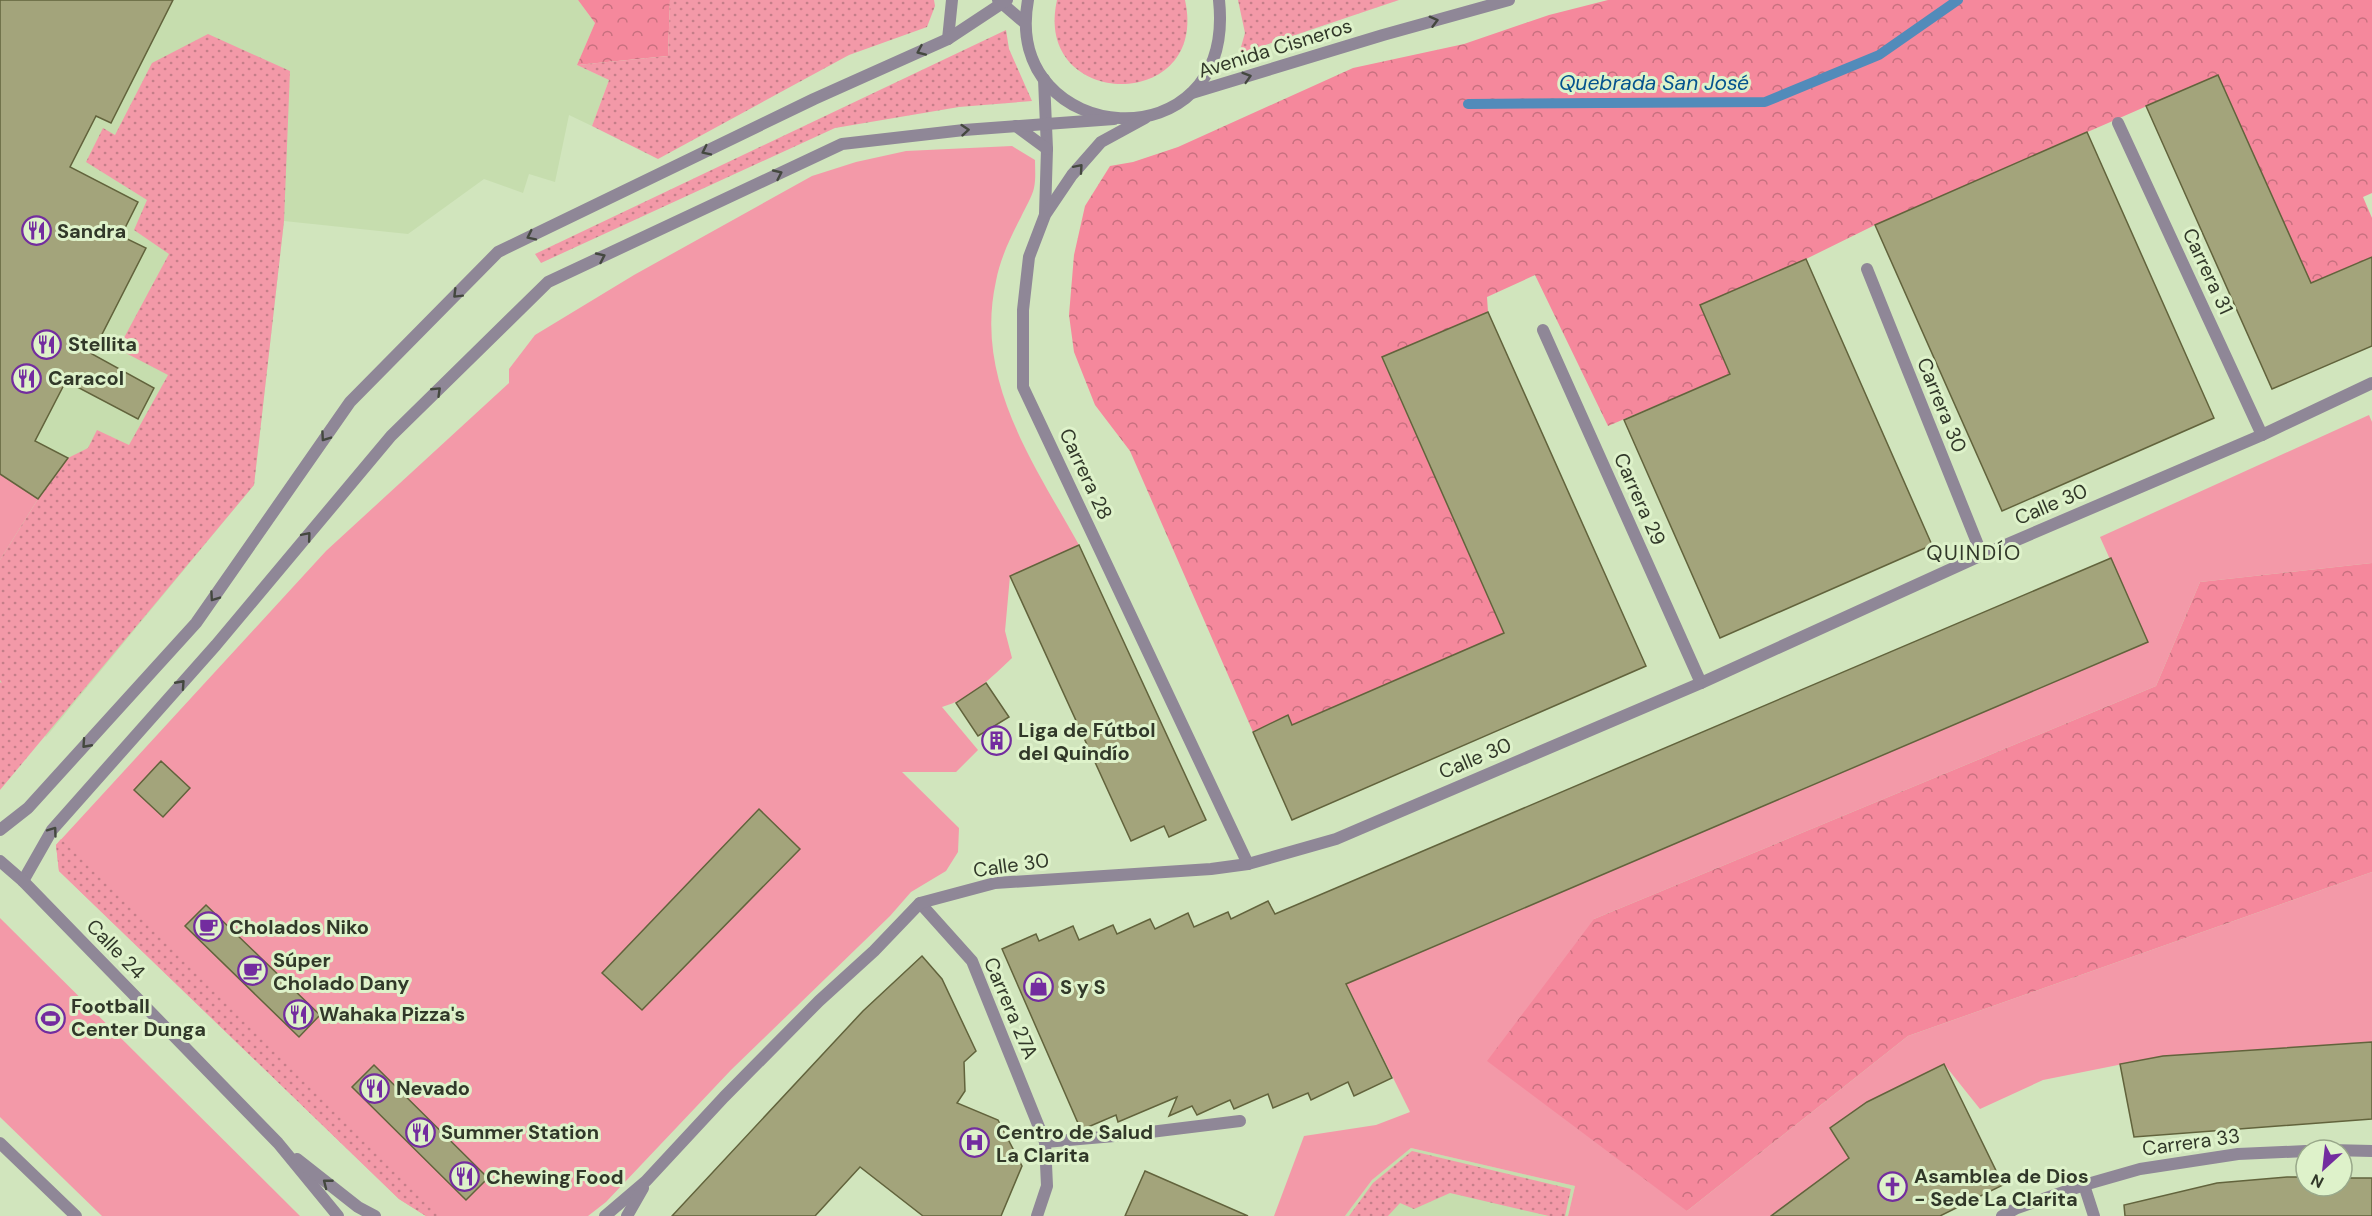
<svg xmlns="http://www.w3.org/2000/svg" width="2372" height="1216" font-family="'DM Sans',sans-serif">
<defs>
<pattern id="forest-crowns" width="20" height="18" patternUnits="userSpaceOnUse" patternTransform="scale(1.5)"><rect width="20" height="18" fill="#f5889c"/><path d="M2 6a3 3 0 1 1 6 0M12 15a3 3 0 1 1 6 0" fill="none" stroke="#c7707f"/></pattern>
<pattern id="garden-dots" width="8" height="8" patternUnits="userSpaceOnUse" patternTransform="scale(1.5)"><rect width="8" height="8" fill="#f399a8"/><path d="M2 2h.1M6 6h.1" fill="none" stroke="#c57e89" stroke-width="1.8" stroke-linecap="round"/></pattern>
</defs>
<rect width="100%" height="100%" fill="#d1e5bd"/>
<g fill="#c6ddae">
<path d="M0,0H578L595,23L577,65L609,80L592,126L569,115L555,182L529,174L523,193L484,179L408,234L284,221L254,485L46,737L0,682Z"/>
<path d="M1411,1148L1575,1186L1568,1216H1345L1372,1180Z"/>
</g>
<g fill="#f399a8">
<path d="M1012,146L1035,160C1035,169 1036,179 1034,188C1032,197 1025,208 1021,217C1011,236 1000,259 996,281C974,380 1033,462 1079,545L1010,576L1005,631L1012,658C991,678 970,699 942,707L978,750L956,772H902L959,828L958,852L946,871L911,892L890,916L731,1070L606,1202L588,1216H426L399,1199L59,871L56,845L326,551L509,383V369L535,335L634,275L812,176L856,162L906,151Z"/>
<path d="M2369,415L2372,422V563L2200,582L2156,686L1594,919L1687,1211L1908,1036L2372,872V1042L2158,1057L2043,1080L1980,1109L1944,1064L1908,1082L1830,1128L1849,1159L1770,1216H1568L1575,1186L1411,1148L1372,1180L1345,1216H1274L1304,1136L1376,1125L1410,1112L1346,983L2147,642L2100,537Z"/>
<path d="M0,474L38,499L0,560Z"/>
<path d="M0,918L300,1216H102L0,1117Z"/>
</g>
<g fill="url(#forest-crowns)">
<path d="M578,0H670L668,56L577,65L595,23Z"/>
<path d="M1608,0H2372V193L2363,197L2372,218V259L2312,285L2218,75L1875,225L1806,259L1700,305L1730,374L1608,426L1535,275L1487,297L1488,312L1382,358L1504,633L1292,725L1288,715L1253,732L1130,451L1095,405L1074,352L1069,315L1074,255L1085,206L1110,166L1133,162L1178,147L1353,68L1464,44L1549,15Z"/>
<path d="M2372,563V872L1908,1036L1687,1211L1487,1061L1594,919L2156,686L2200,582Z"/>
</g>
<g fill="url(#garden-dots)">
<path d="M670,0H934L935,6L927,27L849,55L658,159L592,126L609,80L577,65L668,56Z"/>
<path d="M1057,0H1185C1210,113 1032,111 1057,0Z"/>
<path d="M1238,0H1399L1239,54L1245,33Z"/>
<path d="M1006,30L1009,49L1032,101L959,107L835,128L541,263L535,254Z"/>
<path d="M208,34L290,71L284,221L254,485L0,790V682L2,683L0,680V560L38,499L68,458L88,448L97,430L129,445L168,375L118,349L169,254L134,230L147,200L86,162L103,128L115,135L152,63Z"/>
<path d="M61,839L444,1216H426L399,1199L59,871L56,845Z"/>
<path d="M1412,1151L1571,1189L1565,1216H1549L1450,1193L1414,1209L1400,1203L1388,1216H1349L1373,1183Z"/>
</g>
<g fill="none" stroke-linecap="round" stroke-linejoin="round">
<path stroke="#528bba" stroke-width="10" d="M1468,104L1765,102L1879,55L1958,0"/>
</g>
<g fill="#a3a47b" stroke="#62633c" stroke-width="1.5">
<path d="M0,0H173L111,123L96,116L70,167L138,202L121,236L146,248L92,354L154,388L138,419L66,381L35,441L68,458L38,499L0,474Z"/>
<path d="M2218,75L2311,283L2372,257V346L2272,389L2146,106Z"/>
<path d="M2087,132L2214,418L2002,511L1875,225Z"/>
<path d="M1806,259L1932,545L1720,638L1624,420L1730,374L1700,305Z"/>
<path d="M1488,312L1646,666L1292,820L1253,732L1288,715L1292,725L1504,633L1382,357Z"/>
<path d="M1079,545L1206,820L1169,837L1164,826L1131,841L1010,576Z"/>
<path d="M2111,558L2148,642L1346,984L1392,1078L1354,1096L1348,1082L1311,1100L1308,1093L1273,1108L1268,1094L1234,1109L1230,1100L1197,1115L1192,1106L1169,1116L1177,1097L1118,1122L1116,1115L1081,1130L1002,949L1036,934L1039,941L1073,926L1079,940L1113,925L1117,934L1150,919L1155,929L1188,913L1194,927L1228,912L1231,919L1268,901L1275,914Z"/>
<path d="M986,683L1009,717L978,736L956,703Z"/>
<path d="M161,761L190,788L163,817L134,790Z"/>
<path d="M759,809L800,849L642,1010L602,973Z"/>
<path d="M206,905L320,1015L299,1037L185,926Z"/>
<path d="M922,956L942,979L976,1051L964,1062L965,1091L957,1103L998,1120L1022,1166L1001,1216H923L860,1167L815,1216H672L863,1011Z"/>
<path d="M2372,1042V1119L2134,1137L2120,1064L2163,1056Z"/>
<path d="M1944,1064L2003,1185L1940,1216H1771L1849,1158L1830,1128L1867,1102Z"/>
<path d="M374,1065L488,1178L466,1200L352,1087Z"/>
<path d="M1145,1171L1248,1216H1125Z"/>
<path d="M2287,1177H2306V1186H2342V1178H2372V1216H2125L2124,1205L2217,1183Z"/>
</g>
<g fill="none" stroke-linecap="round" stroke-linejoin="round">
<g stroke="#8f8797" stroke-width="12">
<path d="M998,0L1025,23"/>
<path d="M1028,0C1001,147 1237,168 1219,0"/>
<path d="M948,39L952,0"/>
<path d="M1044,79L1047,149L1045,214"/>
<path d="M1192,93L1383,35L1509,0"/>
<path d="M1145,118L1101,142L1072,175L1045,215L1029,257L1023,310V387L1248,864"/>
<path d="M2118,123L2262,435"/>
<path d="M1016,126L1047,149"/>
<path d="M1867,269L1982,555"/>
<path d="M1543,330L1701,683"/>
<path d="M0,830L28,808L196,623L350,402L498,252L814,99L948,39L1007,0"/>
<path d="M23,881L52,830L216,645L391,436L548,282L842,144L964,130L1114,119"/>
<path d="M920,903L972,961L1045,1142L1047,1186L1037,1216"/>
<path d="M1045,1142L1126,1135L1240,1121"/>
<path d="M0,1143L76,1216"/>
<path d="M2330,1150L2372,1151"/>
<path d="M2084,1185L2094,1216"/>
<path d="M605,1216L646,1181L724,1097L819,1001L874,951L920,903L995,883L1211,869L1248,864L1336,839L1701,683L1982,555L2262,435L2372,383"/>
<path d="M627,1216L643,1188"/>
<path d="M2002,1216L2017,1208L2084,1185L2140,1169L2238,1154L2306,1151"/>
</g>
<g stroke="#8f8797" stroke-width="12">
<path d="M0,861L23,881L278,1143L338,1216"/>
<path d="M297,1159L358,1207L375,1216"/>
</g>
</g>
<defs><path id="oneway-chevron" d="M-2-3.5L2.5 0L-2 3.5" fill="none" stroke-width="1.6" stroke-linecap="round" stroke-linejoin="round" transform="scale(1.5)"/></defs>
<g stroke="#44483f">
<use href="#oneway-chevron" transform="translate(1434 21) rotate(-15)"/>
<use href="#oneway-chevron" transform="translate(921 51) rotate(156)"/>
<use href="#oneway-chevron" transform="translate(1247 77) rotate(-17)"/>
<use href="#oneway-chevron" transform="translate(965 130) rotate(-5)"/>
<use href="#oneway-chevron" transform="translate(706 151) rotate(154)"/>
<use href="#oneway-chevron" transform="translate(1079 168) rotate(-49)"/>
<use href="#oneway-chevron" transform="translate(778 174) rotate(-25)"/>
<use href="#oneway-chevron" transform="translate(531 236) rotate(154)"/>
<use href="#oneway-chevron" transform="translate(601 257) rotate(-25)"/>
<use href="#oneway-chevron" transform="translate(457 294) rotate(135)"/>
<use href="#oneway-chevron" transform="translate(437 391) rotate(-44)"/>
<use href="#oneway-chevron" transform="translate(325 437) rotate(125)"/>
<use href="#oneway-chevron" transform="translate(307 536) rotate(-50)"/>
<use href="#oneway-chevron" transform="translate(214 597) rotate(125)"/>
<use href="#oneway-chevron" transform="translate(181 684) rotate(-48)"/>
<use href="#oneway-chevron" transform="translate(86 744) rotate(132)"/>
<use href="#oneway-chevron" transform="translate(53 831) rotate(-54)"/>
<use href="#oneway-chevron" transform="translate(327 1183) rotate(-142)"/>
</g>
<defs>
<symbol id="restaurant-ring" viewBox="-11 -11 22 22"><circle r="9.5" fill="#def2ca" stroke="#732c9f" stroke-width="1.5"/><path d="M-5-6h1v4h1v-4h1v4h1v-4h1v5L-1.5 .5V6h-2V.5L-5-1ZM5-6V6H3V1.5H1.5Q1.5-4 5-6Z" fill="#732c9f"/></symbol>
<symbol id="building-ring" viewBox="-11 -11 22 22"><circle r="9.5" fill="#def2ca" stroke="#732c9f" stroke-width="1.5"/><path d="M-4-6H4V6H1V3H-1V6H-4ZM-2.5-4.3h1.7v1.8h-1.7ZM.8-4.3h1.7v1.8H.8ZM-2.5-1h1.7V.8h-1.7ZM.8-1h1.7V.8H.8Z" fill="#732c9f"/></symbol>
<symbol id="cafe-ring" viewBox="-11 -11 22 22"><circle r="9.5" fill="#def2ca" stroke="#732c9f" stroke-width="1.5"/><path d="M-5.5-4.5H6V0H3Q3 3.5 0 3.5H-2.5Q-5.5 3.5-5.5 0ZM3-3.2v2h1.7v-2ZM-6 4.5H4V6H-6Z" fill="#732c9f"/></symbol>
<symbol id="shop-ring" viewBox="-11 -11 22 22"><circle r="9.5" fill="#def2ca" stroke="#732c9f" stroke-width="1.5"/><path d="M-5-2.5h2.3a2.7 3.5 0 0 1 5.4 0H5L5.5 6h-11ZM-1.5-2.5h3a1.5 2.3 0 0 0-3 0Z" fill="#732c9f"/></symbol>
<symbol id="stadium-ring" viewBox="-11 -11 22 22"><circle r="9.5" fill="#def2ca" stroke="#732c9f" stroke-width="1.5"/><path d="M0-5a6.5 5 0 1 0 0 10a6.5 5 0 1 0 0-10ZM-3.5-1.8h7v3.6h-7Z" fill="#732c9f"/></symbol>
<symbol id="hospital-ring" viewBox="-11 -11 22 22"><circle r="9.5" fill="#def2ca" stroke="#732c9f" stroke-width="1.5"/><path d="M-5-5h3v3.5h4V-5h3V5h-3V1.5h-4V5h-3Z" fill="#732c9f"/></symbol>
<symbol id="church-ring" viewBox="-11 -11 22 22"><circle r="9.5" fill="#def2ca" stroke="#732c9f" stroke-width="1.5"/><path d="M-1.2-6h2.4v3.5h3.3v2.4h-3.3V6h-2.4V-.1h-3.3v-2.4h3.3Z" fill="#732c9f"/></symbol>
</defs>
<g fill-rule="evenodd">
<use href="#restaurant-ring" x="20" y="214" width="33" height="33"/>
<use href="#restaurant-ring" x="30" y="328" width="33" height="33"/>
<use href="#restaurant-ring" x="10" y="362" width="33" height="33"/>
<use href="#building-ring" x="980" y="724" width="33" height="33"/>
<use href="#cafe-ring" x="192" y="910" width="33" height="33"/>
<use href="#cafe-ring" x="236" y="954" width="33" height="33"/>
<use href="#shop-ring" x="1022" y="970" width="33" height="33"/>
<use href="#restaurant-ring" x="282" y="998" width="33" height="33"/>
<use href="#stadium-ring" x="34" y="1002" width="33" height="33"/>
<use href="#restaurant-ring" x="358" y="1072" width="33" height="33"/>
<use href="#restaurant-ring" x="404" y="1116" width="33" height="33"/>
<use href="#hospital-ring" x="958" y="1126" width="33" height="33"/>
<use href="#restaurant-ring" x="448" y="1160" width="33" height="33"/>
<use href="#church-ring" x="1876" y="1170" width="33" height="33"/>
</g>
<g text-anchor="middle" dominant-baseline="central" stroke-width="6" stroke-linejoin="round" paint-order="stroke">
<g font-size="20" fill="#313829" stroke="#def2ca">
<text transform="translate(1275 48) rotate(-17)">Avenida Cisneros</text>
<text transform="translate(2208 271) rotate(65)">Carrera 31</text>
<text transform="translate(1942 405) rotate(68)">Carrera 30</text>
<text transform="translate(1086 474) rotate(65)">Carrera 28</text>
<text transform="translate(1640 499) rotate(66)">Carrera 29</text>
<text transform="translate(2051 504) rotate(-23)">Calle 30</text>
<text transform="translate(1475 758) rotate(-23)">Calle 30</text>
<text transform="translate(1011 865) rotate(-8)">Calle 30</text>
<text transform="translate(116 949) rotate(46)">Calle 24</text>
<text transform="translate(1011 1008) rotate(67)">Carrera 27A</text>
<text transform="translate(2191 1142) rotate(-8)">Carrera 33</text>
</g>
<g font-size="20" font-weight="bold" fill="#313829" stroke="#def2ca" text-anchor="start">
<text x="57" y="231">Sandra</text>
<text x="68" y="344">Stellita</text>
<text x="48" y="378">Caracol</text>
<text x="1018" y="730">Liga de Fútbol<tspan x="1018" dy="23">del Quindío</tspan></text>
<text x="229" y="927">Cholados Niko</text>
<text x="273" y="960">Súper<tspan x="273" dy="23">Cholado Dany</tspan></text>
<text x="1060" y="987">S y S</text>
<text x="71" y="1006">Football<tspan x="71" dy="23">Center Dunga</tspan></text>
<text x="319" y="1014">Wahaka Pizza's</text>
<text x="396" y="1088">Nevado</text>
<text x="441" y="1132">Summer Station</text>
<text x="996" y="1132">Centro de Salud<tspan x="996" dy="23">La Clarita</tspan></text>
<text x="1914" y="1176">Asamblea de Dios<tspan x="1914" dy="23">- Sede La Clarita</tspan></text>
<text x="486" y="1177">Chewing Food</text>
</g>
<g font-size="21" font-style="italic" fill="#04538e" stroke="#def2ca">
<text x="1654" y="83">Quebrada San José</text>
</g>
<g font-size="21" letter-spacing="1.5" fill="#313829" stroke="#def2ca">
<text x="1974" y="553">QUINDÍO</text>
</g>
</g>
<g transform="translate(2324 1168) rotate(207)"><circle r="28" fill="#def2ca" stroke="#99a88a" stroke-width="1.5"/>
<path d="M0-4.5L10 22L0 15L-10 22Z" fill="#732c9f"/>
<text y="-9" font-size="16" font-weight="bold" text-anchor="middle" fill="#313829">N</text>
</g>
</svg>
